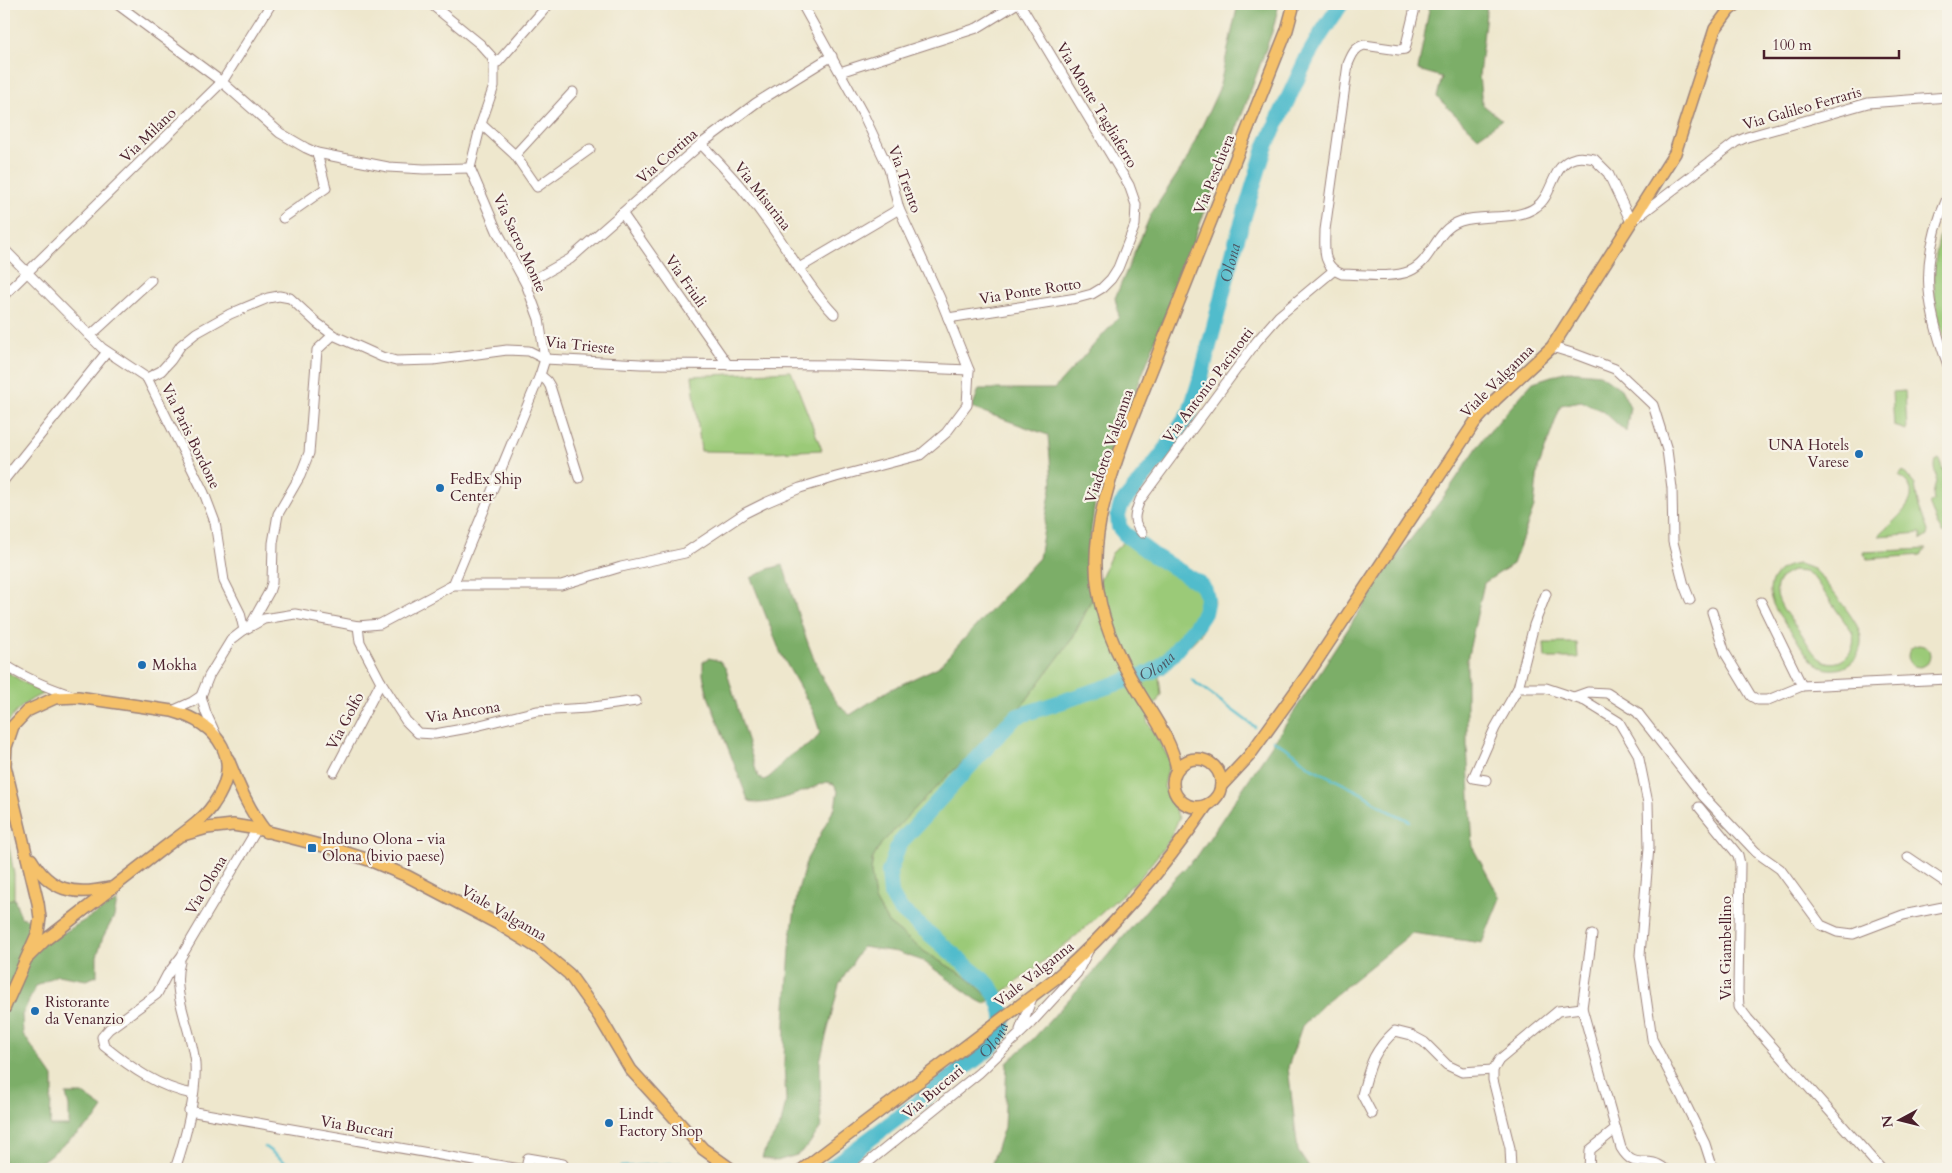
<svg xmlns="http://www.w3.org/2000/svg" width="1952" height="1173" font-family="Cardo,serif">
<rect width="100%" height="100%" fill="#f7f3e8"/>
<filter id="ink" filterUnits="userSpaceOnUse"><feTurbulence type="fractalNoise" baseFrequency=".02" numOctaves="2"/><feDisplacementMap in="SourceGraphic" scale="10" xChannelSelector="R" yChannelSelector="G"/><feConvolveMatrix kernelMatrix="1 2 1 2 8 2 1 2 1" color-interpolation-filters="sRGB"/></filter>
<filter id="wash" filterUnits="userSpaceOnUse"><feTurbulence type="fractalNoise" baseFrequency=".0096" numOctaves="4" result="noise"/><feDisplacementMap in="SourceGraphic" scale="20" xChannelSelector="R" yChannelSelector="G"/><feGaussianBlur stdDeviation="1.12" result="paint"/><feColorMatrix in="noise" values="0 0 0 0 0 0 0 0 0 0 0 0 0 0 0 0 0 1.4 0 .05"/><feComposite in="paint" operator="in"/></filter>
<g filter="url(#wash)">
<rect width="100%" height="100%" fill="#eee7cd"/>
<g fill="#9bca78" stroke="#727452" fill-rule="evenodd">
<path d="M1948,209V349C1929,299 1930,258 1948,209Z"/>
<path d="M791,371L822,450L772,452L701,451L692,376Z"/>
<path d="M1905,391L1907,430L1894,426L1892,392Z"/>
<path d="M1939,459L1948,484V528L1943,534L1938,526L1929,503L1934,501C1932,493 1935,488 1936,480C1938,472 1933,471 1936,460Z"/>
<path d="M1903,471L1915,485L1918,504L1928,531L1927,536L1921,540V533L1878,536C1894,520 1930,496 1899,476Z"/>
<path d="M1135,531L1153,547L1193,574L1215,601L1200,635L1159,677L1161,694L1147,721L1170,760L1164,787L1179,818L1169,841L1139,879L1076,936L1009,988L991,999L969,979L925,952L888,923L875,900L871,872L873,858L881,844L930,793L1025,702L1072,639L1084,616L1112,553Z"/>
<path d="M1926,549L1921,555L1867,559L1863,552Z"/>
<path d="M1799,564L1814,569L1819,574C1830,589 1852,614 1859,630C1863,639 1861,651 1855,659C1847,669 1832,672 1821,667C1809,661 1801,646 1794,635C1782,618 1759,596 1776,575C1782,567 1790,565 1799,564ZM1793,571L1805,572L1814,578L1852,632C1859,650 1841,670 1822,660C1813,655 1807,642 1801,633C1788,616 1758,584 1793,571Z"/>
<path d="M1544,643H1577L1578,658H1545Z"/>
<circle cx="1919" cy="656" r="11"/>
<path d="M4,670L31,687L45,693C27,700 14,711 4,729Z"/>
<path d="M4,821L14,874V898L4,902Z"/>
</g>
<g fill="#7cae68" stroke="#63664a">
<path d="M1238,4H1279L1273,29L1246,104L1096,495L1088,553L1092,598L1072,639L1025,702L996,733L958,766L930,793L881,844L872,860L871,872L875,900L888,923L925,952L969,979L991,999L985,1004L977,1000L923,961L897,952L862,947L839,985L820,1061L821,1127L807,1147L797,1155L777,1161L762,1158L764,1152L781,1124L786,1101L784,1063L785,1021L791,935L798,890L807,859L835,807L838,791L834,784L827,782C810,788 762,811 748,800L708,696L703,675V662L709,658L720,661L726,669L755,767L758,776L764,780C774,776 779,765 787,758C798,748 814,747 820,732L813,711L781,654L751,578L768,569L783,565C795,602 818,694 850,715L889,690L938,667L1039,558L1052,482L1048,435L972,408L979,389H1054L1119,317L1115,298L1151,214L1186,161L1219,89Z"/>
<path d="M1430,4H1487L1479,76L1482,104L1502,120L1478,137L1437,97L1442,77L1418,70Z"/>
<path d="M1567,371L1600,374L1621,389L1630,407L1626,432L1603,411L1581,401L1561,405L1538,469L1534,507L1513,564L1484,583L1467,660V745L1473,848L1500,898L1482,943L1412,933L1325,1003L1302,1026L1288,1067L1298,1151L1310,1169H990L1004,1127L1007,1063L1034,1038L1097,968L1164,889L1198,855L1292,715L1385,572L1445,495L1483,439L1533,382Z"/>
<path d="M14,898L21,917L28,919L53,939L117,901L114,917L103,937L97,956V976L86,980L57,975L36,986L22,1015L23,1034L53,1077V1093L51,1099L50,1126H69V1107L66,1094H83L103,1108L94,1121L32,1169H4V902Z"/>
</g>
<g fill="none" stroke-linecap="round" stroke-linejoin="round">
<g stroke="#51bccc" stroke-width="2.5">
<path d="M1192,680L1255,727"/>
<path d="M1273,740L1294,753L1310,767L1361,793L1389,811L1410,821"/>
<path d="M265,1147L285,1162L306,1169"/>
<path d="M84,1169L85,1168"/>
<path d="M323,1169L335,1167L345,1169"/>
<path d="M616,1169L620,1167L681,1163L705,1169"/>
</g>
<path stroke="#51bccc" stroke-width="16" id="s1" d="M830,1169L989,1049C994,1043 1000,1036 1002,1029C1007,1014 997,995 988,984L899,908L891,894L889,872L899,844L1008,724L1018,716L1149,673L1160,667L1170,657L1195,627L1204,613L1207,599L1205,590L1199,583L1153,555L1125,534L1119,527L1118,516L1121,505L1161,456L1190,412L1202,373L1236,242L1265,148L1307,58L1321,34L1341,4"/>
</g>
</g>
<g filter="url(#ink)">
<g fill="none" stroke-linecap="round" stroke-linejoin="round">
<defs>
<g id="minor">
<path d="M117,4L222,82L280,133L306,148L317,153L388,167L424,169L470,168"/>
<path d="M431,4L480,44L491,56L494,63V86L481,124L470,168L497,231L526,284L539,319L545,359L540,375L453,585"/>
<path d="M1416,4L1405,49L1399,50L1364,45C1354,48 1352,55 1348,64L1325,230C1325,247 1321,267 1342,274C1361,274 1392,279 1410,271C1433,261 1435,229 1461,221C1483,214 1517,221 1536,207C1554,195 1551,164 1575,158C1581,156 1589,158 1594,159L1608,173L1631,222L1736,142L1747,137L1868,103L1948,97"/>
<path d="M494,63L498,62L549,4"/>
<path d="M840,72L977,28L1016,4"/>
<path d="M481,124L515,155L537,187L590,149"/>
<path d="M701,144C728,171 751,197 773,229C793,258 810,289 834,314"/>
<path d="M515,155L573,92"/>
<path d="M1948,196C1920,259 1924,302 1948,365"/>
<path d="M622,213L728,365"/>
<path d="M283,218L326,188L317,153"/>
<path d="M4,249L102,348L147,378L204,493L215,522L224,581L240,613L244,630"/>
<path d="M799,268L899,209"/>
<path d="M526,284L570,259L701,144L756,103L832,56"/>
<path d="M4,295L222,82L271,4"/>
<path d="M948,318L1077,298L1092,294L1102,288L1111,279L1118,268L1135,225L1136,205L1129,185L1020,4"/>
<path d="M90,336L151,280"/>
<path d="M1552,347L1575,354L1615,369L1653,405L1667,450L1672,488L1673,542L1684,585L1690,600"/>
<path d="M540,375L547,381L550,386L579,478"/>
<path d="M147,378L161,371L171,360L181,345L196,333L230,314L268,298L279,296L290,298L317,323L333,335L382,357L396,361L433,360L507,350L529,351L545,359L641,364L846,365L969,370"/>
<path d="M4,480L107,352"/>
<path d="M1142,533C1131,520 1135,514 1140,500L1257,341L1279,316L1333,271"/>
<path d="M1761,602L1802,686"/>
<path d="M1712,612L1725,653L1751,696L1758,700H1768L1802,686L1948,679"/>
<path d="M250,626L269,592L272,583L273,543L278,514L300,476L309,453L317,350L333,335"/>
<path d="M358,626L360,642L381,682L406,721L418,733L435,734L468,728L537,711L587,708L636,701"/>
<path d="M4,664C25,679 49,688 73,696"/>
<path d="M1518,688L1534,625L1546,594"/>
<path d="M201,696L206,713L216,735"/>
<path d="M1574,697L1588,692L1607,693L1637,712L1703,796L1756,852L1780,869L1821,925L1837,932L1853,934L1903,915L1948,906"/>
<path d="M172,711L192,702L201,696L209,676L231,640L244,630L264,619L295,614L358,626L380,624L453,585H561L621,567L685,553L745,513L765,503L800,488L836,477L920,455L946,433L967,405L969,370L940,298L899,209L889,169L864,116L802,4"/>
<path d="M334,772L381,682"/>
<path d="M1486,780L1473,778L1495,728L1518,688H1546L1585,701L1619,722L1638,754L1648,803L1649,847L1640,955L1652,1039L1687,1107L1705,1144L1713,1169"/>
<path d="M1699,807L1738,855L1740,864L1738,990L1739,1007L1748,1019L1881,1169"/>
<path d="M1908,857L1948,884"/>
<path d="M1592,935L1582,1008L1621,1148C1636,1173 1646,1153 1665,1169"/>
<path d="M1020,1030L1032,998"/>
<path d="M193,1094C159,1088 130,1067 104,1046L102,1037L109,1029L157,994L167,975L181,957L257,829"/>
<path d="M189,1111L520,1169"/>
<path d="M1372,1114L1362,1095C1370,1066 1372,1052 1395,1031L1411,1035L1424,1042L1447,1065L1462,1072L1493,1070"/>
<path d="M175,1169C185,1141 197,1093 195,1064C193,1032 170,992 180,962"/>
<path d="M526,1169L528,1158L563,1164L562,1169"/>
<path d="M860,1169L979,1073L1031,1023L1077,973L1088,951"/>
<path d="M1511,1169L1510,1148L1493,1080V1070L1499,1060L1558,1011L1582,1008"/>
<path d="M1589,1169L1590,1150L1616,1129"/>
</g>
<g id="major">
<circle cx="1197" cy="783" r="24"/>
<path d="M228,759C239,786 248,809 266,832"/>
<path d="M1177,769C1171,737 1149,711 1133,682C1080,590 1090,534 1124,439L1287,30L1294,4"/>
<path d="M1221,786L1249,756L1308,674L1475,422L1496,399L1552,347L1675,153L1715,29L1729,10L1737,4"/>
<path d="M183,835L207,828L233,825L257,829L331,848L369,860L407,876L502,926L538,948L569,974L599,1016L631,1070L703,1149L731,1169"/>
<path d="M31,859C50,891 74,896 109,888"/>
<path d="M4,1009L38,932L40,918L38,903L5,766L6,747L13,726L27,711L55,698L78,697L172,711C219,724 245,761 213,805C201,823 178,836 161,850C122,880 83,911 44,941L27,958"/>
<path d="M803,1169L1056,978C1114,928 1164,868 1207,805"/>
</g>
</defs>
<use href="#minor" stroke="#9c837c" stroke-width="11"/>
<use href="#major" stroke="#9c837c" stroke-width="14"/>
<use href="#minor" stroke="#fff" stroke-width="9"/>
<use href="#major" stroke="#f5c16b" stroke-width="11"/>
</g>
</g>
<g fill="#1f6fb2" stroke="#f7f3e8" stroke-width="2">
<circle cx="1859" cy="454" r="5"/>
<circle cx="440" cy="488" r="5"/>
<circle cx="142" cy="665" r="5"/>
<rect x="307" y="843" width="10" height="10" rx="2.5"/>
<circle cx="35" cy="1011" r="5"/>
<circle cx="609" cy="1123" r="5"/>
</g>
<g text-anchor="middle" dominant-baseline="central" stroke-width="4.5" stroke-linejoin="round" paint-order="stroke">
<g font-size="15" fill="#4a1f2b" stroke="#f7f3e8">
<text transform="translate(1097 105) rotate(59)">Via Monte Tagliaferro</text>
<text transform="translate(1802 108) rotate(-16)">Via Galileo Ferraris</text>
<text transform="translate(148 135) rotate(-44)">Via Milano</text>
<text transform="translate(667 156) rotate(-41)">Via Cortina</text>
<text transform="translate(1214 174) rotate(-68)">Via Peschiera</text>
<text transform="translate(905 179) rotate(70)">Via Trento</text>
<text transform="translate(763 196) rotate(52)">Via Misurina</text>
<text transform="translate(520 243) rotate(65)">Via Sacro Monte</text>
<text transform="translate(686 281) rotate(55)">Via Friuli</text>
<text transform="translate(1030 291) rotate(-9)">Via Ponte Rotto</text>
<text transform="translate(580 345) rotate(6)">Via Trieste</text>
<text transform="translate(1497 381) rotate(-45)">Viale Valganna</text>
<text transform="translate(1208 385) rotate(-53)">Via Antonio Pacinotti</text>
<text transform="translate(191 436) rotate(64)">Via Paris Bordone</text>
<text transform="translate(1109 446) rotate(-71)">Viadotto Valganna</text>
<text transform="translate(463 712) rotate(-9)">Via Ancona</text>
<text transform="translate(345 721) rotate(-62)">Via Golfo</text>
<text transform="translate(206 885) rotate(-59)">Via Olona</text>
<text transform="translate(504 913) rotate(30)">Viale Valganna</text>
<text transform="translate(1726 948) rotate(-90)">Via Giambellino</text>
<text transform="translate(1034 974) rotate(-38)">Viale Valganna</text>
<text transform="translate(933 1092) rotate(-40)">Via Buccari</text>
<text transform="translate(357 1127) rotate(10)">Via Buccari</text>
</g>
<g font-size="15" fill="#4a1f2b" stroke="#f7f3e8" text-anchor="start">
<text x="1849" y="445" text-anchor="end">UNA Hotels<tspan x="1849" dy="17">Varese</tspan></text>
<text x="450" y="479">FedEx Ship<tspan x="450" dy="17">Center</tspan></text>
<text x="152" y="665">Mokha</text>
<text x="322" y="839">Induno Olona - via<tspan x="322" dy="17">Olona (bivio paese)</tspan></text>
<text x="45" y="1002">Ristorante<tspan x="45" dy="17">da Venanzio</tspan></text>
<text x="619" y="1114">Lindt<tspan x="619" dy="17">Factory Shop</tspan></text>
</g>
<g font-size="16" font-style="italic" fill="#4c5663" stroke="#f7f3e8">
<text stroke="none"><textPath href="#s1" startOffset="1276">Olona</textPath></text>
<text stroke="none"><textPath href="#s1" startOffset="780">Olona</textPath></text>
<text stroke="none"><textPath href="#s1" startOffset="209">Olona</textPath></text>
</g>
</g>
<rect width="1952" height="1173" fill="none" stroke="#f7f3e8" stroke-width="20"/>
<g transform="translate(1900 1120) rotate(263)" stroke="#f7f3e8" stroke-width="4" paint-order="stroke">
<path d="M0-4L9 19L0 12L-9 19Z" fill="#4a1f2b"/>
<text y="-8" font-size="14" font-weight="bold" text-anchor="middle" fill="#4a1f2b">N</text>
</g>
<path d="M1764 50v8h135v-8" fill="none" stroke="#4a1f2b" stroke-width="2.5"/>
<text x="1772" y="50" font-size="15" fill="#4a1f2b" stroke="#f7f3e8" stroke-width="4" paint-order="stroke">100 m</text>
</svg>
